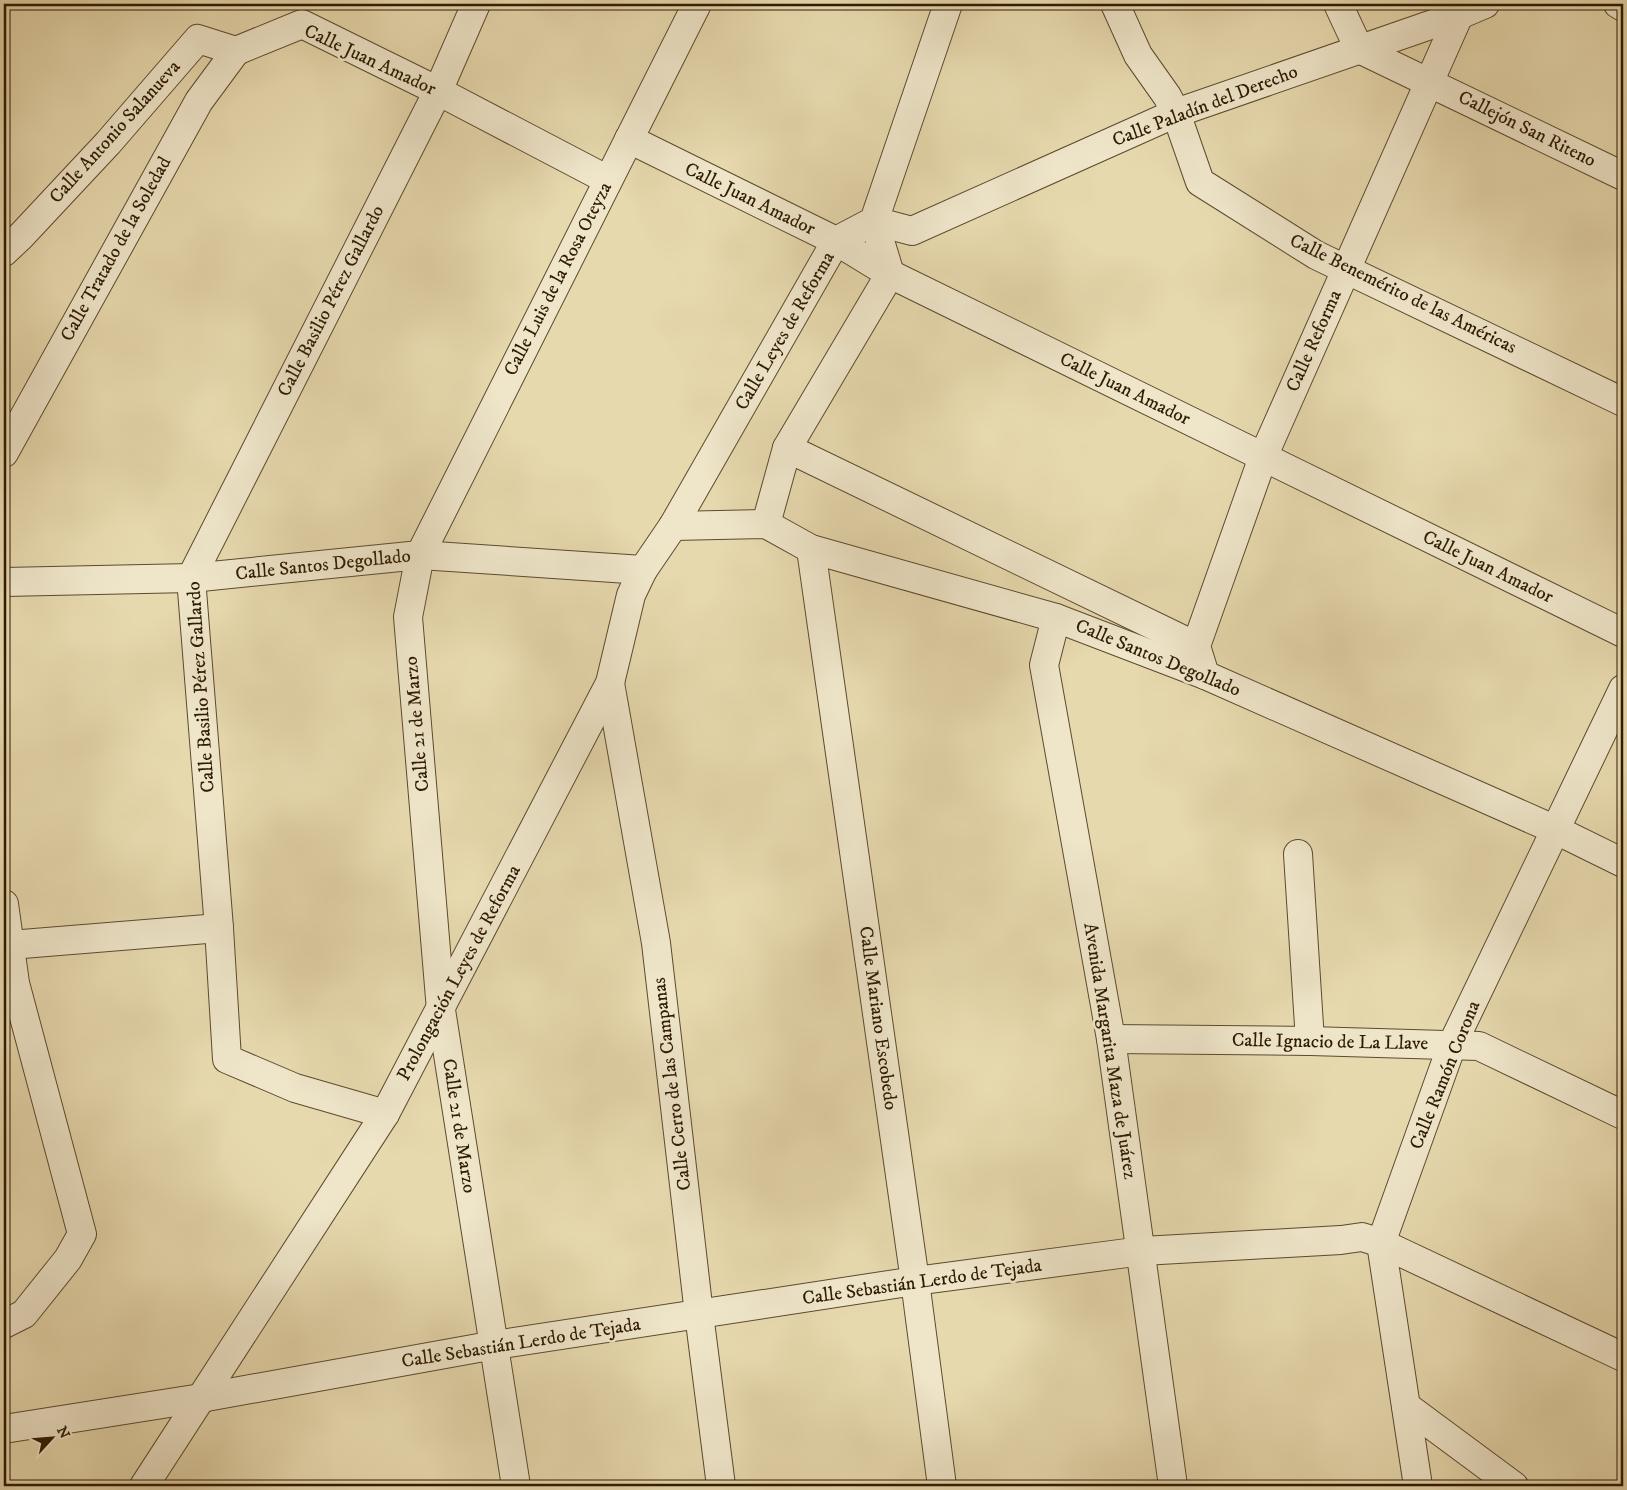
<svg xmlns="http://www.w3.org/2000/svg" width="1627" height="1490" font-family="'IM FELL DW Pica',serif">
<rect width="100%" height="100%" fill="#e7d9ae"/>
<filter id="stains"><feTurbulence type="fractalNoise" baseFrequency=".004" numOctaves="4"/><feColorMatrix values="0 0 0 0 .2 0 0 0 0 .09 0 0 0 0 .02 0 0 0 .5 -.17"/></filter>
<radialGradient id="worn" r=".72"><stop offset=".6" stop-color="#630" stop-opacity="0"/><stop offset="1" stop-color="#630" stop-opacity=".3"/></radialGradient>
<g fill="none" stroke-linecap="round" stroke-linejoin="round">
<defs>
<g id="minor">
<path d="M1115,4L1138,55L1167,96L1176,113L1200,182L1316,255L1623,402"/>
<path d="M1338,4L1359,49L1623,176"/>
<path d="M1618,4L1623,7"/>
<path d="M236,51L302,24L438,91L608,180"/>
<path d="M629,139L836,241L890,274L1623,633"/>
<path d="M874,221L912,231L1176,113L1459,15L1485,4"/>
<path d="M4,252L21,236L108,143L198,39L236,51"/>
<path d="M787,448L1196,646"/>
<path d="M4,453L199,101L236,51"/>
<path d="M766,524L787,448L890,274L874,221"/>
<path d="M673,526L766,524L811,549L1056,618L1205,675L1556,830L1623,863"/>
<path d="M811,549L915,1281L942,1486"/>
<path d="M4,582L191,578L420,555L643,570"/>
<path d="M1056,618L1044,665L1111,1039L1173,1486"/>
<path d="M1205,675L1196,646L1263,457L1459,15"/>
<path d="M610,683L656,943L699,1314L721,1486"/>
<path d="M1298,854L1310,1041"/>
<path d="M4,904L15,983L82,1234L68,1259L24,1314L4,1324"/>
<path d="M10,945L219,928"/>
<path d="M1111,1039L1310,1041L1479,1046L1623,1115"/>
<path d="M385,1114L295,1088L227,1059L219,928L191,578L438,91L476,4"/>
<path d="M1406,1406L1514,1486"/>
<path d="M4,1429L201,1398L495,1345L915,1281L1142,1251L1341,1240L1362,1237L1381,1243L1623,1357"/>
<path d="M516,1486L441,1010L408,617L420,555L697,4"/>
<path d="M1418,1486L1381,1243L1452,1045L1623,689"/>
</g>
<path id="tertiary" d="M144,1486L385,1114L610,683L631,595L643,570L673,526L836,241L874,221L948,4"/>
</defs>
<use href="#minor" stroke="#5c4a2e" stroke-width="30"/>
<use href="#tertiary" stroke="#5c4a2e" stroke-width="30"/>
<use href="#minor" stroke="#efe6ca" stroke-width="28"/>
<use href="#tertiary" stroke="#efe6ca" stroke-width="28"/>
</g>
<g text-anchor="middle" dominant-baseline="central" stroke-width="5" stroke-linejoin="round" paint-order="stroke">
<g font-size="19" fill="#2e1b03" stroke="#efe6ca">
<text transform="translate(370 60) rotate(25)">Calle Juan Amador</text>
<text transform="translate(1205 106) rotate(-21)">Calle Paladín del Derecho</text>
<text transform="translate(1527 129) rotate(26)">Callejón San Riteno</text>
<text transform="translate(115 132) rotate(-48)">Calle Antonio Salanueva</text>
<text transform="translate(750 199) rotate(26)">Calle Juan Amador</text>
<text transform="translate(116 249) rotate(-61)">Calle Tratado de la Soledad</text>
<text transform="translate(558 279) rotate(-63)">Calle Luis de la Rosa Oteyza</text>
<text transform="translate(1403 294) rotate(26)">Calle Benemérito de las Américas</text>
<text transform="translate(331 301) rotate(-63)">Calle Basilio Pérez Gallardo</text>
<text transform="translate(785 331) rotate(-60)">Calle Leyes de Reforma</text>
<text transform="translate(1314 341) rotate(-66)">Calle Reforma</text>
<text transform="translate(1125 389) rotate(26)">Calle Juan Amador</text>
<text transform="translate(323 565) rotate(-6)">Calle Santos Degollado</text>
<text transform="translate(1488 567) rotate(26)">Calle Juan Amador</text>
<text transform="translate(1158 658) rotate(22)">Calle Santos Degollado</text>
<text transform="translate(201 687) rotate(-94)">Calle Basilio Pérez Gallardo</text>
<text transform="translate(417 724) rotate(-95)">Calle 21 de Marzo</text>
<text transform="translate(459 973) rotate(-62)">Prolongación Leyes de Reforma</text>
<text transform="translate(878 1018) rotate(82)">Calle Mariano Escobedo</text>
<text transform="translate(1330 1042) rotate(1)">Calle Ignacio de La Llave</text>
<text transform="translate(1110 1051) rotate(81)">Avenida Margarita Maza de Juárez</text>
<text transform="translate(1445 1075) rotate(-68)">Calle Ramón Corona</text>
<text transform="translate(672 1084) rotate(-97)">Calle Cerro de las Campanas</text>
<text transform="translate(459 1126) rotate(81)">Calle 21 de Marzo</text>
<text transform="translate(922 1282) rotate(-8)">Calle Sebastián Lerdo de Tejada</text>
<text transform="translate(521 1343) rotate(-9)">Calle Sebastián Lerdo de Tejada</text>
</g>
</g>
<rect width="1627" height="1490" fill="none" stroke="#e7d9ae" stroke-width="20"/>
<rect x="5" y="5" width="1617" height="1480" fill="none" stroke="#2e1b03" stroke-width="2.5"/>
<rect x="10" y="10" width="1607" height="1470" fill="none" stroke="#2e1b03"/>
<g transform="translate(52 1438) rotate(64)" stroke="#efe6ca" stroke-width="4" paint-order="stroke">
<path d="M0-4L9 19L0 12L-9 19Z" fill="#2e1b03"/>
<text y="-8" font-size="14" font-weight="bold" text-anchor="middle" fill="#2e1b03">N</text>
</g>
<rect width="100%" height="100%" filter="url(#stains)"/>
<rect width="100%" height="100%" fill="url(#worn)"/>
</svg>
